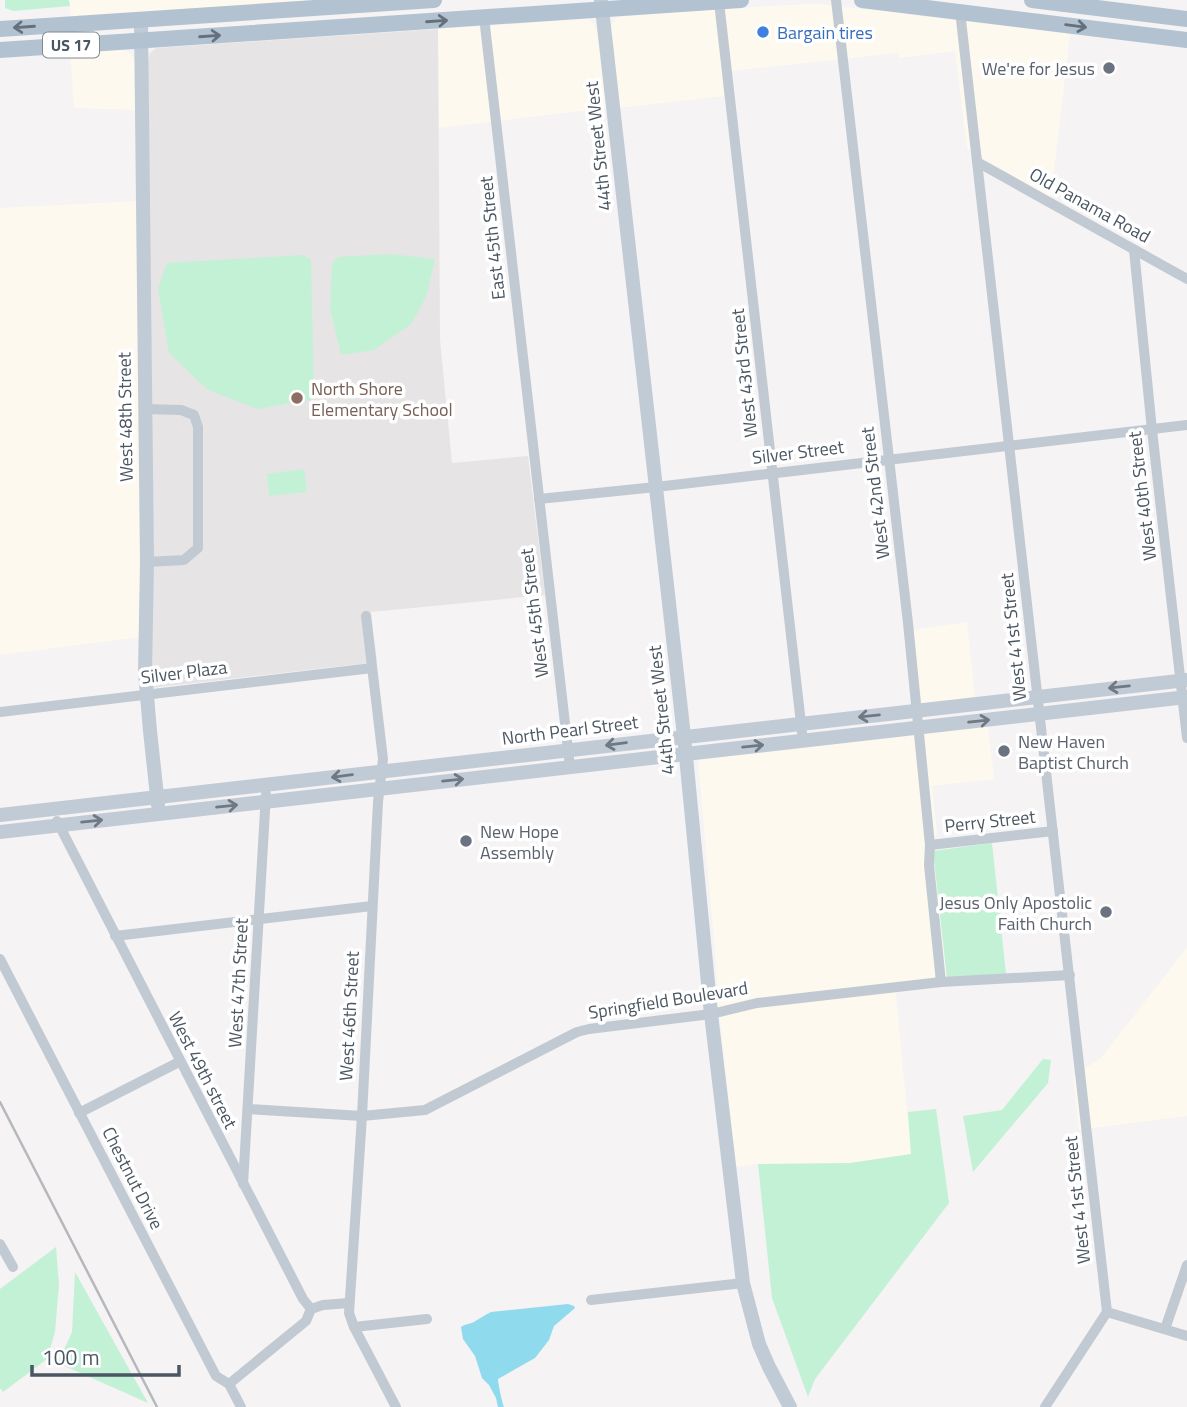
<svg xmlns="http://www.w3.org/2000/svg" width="1187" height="1407" font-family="'Titillium Web',sans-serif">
<rect width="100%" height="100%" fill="#f5f3f3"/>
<g fill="#fdf9ef">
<path d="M69,0H316L71,17Z"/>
<path d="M809,4H822L1070,34L1051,198L967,149L955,51L899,58V53L722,72L724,96L619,108L610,31L611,25L617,17L715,9Z"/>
<path d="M588,19L594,24L597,30L606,108L439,128L438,29Z"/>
<path d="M124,50L131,54L135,61L136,110L74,108L70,53Z"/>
<path d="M136,201L141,637L0,655V208Z"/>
<path d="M967,622L975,698L921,704L913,630Z"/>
<path d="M988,725L994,779L932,786L937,832L933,851L947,979L895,983L911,1154L850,1163L758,1164L736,1167L718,1003L716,962L698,762L701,759Z"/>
<path d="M1187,947V1116L1079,1130L1073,1075L1101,1058Z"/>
</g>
<path fill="#e6e4e5" d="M438,29L440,340L452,463L528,456L545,595L371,612L377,662L151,688L148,60L150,53L156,48Z"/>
<g fill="#c3f1d5">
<path d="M5,0H69L70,6L13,11L5,8Z"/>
<path d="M390,254L435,259L426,297L411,324L374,350L341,355L330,308L332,263L338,257Z"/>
<path d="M303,255L311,260L314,399L257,409L208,390L169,353L158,289L167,263Z"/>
<path d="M304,469L307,492L269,496L267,474Z"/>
<path d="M992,843L1006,974L947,979L933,851Z"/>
<path d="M1043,1059L1051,1060L1048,1083L973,1172L963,1116L1002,1110Z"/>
<path d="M936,1109L949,1203L815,1379L808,1397L772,1298L758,1164L850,1163L911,1154L908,1112Z"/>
<path d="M56,1247L59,1285L55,1332L47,1359L3,1392L0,1388V1289Z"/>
<path d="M75,1272L148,1403L58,1363L72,1332Z"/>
</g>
<path fill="#90daee" d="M568,1304L574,1306L575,1308L554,1326L549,1340L535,1358L498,1379C498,1383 502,1402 504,1407H498L496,1398L489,1385L482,1378L475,1356L463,1339L461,1327C465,1324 469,1324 474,1322C480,1318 485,1315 491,1312Z"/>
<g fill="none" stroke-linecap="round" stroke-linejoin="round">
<g stroke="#c1cad2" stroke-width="10">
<path d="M836,0L908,623L930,845L929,865L941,982"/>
<path d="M719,2L803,741"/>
<path d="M960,11L1107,1312L1045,1407"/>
<path d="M484,17L570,767"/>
<path d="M977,162L1187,279"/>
<path d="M1134,250L1152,430L1187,738"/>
<path d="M144,409L181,410L194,415L198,427V548L184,560L147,562"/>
<path d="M539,499L656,487L1187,425"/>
<path d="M366,616L383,759L378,802L362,1116L349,1313L354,1327L396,1407"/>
<path d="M0,712L372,668"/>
<path d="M57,821L303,1299L311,1309L323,1305L349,1303"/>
<path d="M930,845L1053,831"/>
<path d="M115,936L372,906"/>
<path d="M0,959L216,1376L229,1384L241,1407"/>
<path d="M248,1109L362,1116L425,1110L577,1032L589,1029L711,1014L757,1003L941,982L1070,975"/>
<path d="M79,1113L179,1062"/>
<path d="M243,1184L266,794"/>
<path d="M0,1244L13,1267"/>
<path d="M591,1300L743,1283"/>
<path d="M1107,1312L1187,1336"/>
<path d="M354,1327L427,1319"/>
<path d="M1165,1329L1187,1265"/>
<path d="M229,1384L306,1321L311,1309"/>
</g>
<g stroke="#c1cbd6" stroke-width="14">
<path d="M601,0L684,736L711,1014L743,1283L759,1344L769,1367L790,1407"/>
<path d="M141,19L147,562L145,672L150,731L158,805"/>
<path d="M0,815L1187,680"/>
<path d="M0,832L1187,697"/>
</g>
<g stroke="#b3c2d1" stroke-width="16">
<path d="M862,0L1187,40"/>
<path d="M1032,0L1187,19"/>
<path d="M0,29L434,0"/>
<path d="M0,50L741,0"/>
</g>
<path stroke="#b5b8bd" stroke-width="2.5" d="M0,1102L157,1407"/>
</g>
<defs><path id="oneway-shaft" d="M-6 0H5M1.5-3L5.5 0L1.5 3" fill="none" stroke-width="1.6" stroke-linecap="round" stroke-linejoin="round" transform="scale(1.75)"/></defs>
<g stroke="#64717d">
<use href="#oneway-shaft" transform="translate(437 21) rotate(-4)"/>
<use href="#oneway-shaft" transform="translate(1076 26) rotate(7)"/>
<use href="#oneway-shaft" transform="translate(24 27) rotate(176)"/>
<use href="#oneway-shaft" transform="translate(210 36) rotate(-4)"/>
</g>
<g stroke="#6e7984">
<use href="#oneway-shaft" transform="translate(1119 687) rotate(174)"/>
<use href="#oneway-shaft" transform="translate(869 716) rotate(174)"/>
<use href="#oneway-shaft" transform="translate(979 721) rotate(-6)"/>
<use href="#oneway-shaft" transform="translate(616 744) rotate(173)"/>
<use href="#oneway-shaft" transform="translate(753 746) rotate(-6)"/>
<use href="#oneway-shaft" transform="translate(342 776) rotate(173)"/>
<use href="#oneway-shaft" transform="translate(453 780) rotate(-6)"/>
<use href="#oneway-shaft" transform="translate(227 806) rotate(-6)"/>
<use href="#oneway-shaft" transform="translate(92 821) rotate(-6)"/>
</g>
<circle fill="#3f7fe0" stroke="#fff" stroke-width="2.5" cx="763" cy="32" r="7"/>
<g fill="#6b7280" stroke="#fff" stroke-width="2.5">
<circle cx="1109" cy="68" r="7"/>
<circle cx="1004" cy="751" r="7"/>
<circle cx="466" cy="841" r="7"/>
<circle cx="1106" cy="912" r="7"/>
</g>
<circle fill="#8d6e63" stroke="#fff" stroke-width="2.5" cx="297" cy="398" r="7"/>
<g text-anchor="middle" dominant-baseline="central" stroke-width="7" stroke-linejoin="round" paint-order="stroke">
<rect fill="#fff" stroke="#808990" stroke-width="2" x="43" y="32.5" width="56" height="25" rx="5"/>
<g font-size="16" font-weight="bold" fill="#4a5661">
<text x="71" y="45">US 17</text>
</g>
<g font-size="18" fill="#366cbe" stroke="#fff" text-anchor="start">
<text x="777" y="32">Bargain tires</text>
</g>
<g font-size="18" fill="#5b616d" stroke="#fff" text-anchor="end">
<text x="1095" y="68">We're for Jesus</text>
<text x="1018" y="741" text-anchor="start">New Haven<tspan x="1018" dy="21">Baptist Church</tspan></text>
<text x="480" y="831" text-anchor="start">New Hope<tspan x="480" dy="21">Assembly</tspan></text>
<text x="1092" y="902">Jesus Only Apostolic<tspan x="1092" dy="21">Faith Church</tspan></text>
</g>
<g font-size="18" fill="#4a5661" stroke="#fff">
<text transform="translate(598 146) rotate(-96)">44th Street West</text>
<text transform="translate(1090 205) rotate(29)">Old Panama Road</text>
<text transform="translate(492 238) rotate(-96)">East 45th Street</text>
<text transform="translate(744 373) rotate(-96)">West 43rd Street</text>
<text transform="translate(125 417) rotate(-91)">West 48th Street</text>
<text transform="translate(798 452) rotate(-7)">Silver Street</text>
<text transform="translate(875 493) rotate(-97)">West 42nd Street</text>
<text transform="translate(1142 496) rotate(-97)">West 40th Street</text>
<text transform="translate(534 613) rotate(-97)">West 45th Street</text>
<text transform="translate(1013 637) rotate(-96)">West 41st Street</text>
<text transform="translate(184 672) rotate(-7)">Silver Plaza</text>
<text transform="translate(661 710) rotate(-96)">44th Street West</text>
<text transform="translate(570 730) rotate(-7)">North Pearl Street</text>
<text transform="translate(990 821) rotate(-6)">Perry Street</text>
<text transform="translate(238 983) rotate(-87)">West 47th Street</text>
<text transform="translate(668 1000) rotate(-9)">Springfield Boulevard</text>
<text transform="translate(349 1016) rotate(-87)">West 46th Street</text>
<text transform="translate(203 1070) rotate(63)">West 49th street</text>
<text transform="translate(133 1178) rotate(63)">Chestnut Drive</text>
<text transform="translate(1077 1200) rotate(-96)">West 41st Street</text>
</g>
<g font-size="18" fill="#785e54" stroke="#fff" text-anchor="start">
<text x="311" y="388">North Shore<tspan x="311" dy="21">Elementary School</tspan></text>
</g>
</g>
<path d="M32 1365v10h147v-10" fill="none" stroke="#4a5661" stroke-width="3.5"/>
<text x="42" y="1365" font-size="21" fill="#4a5661" stroke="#ffffff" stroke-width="5" paint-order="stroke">100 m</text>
</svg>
